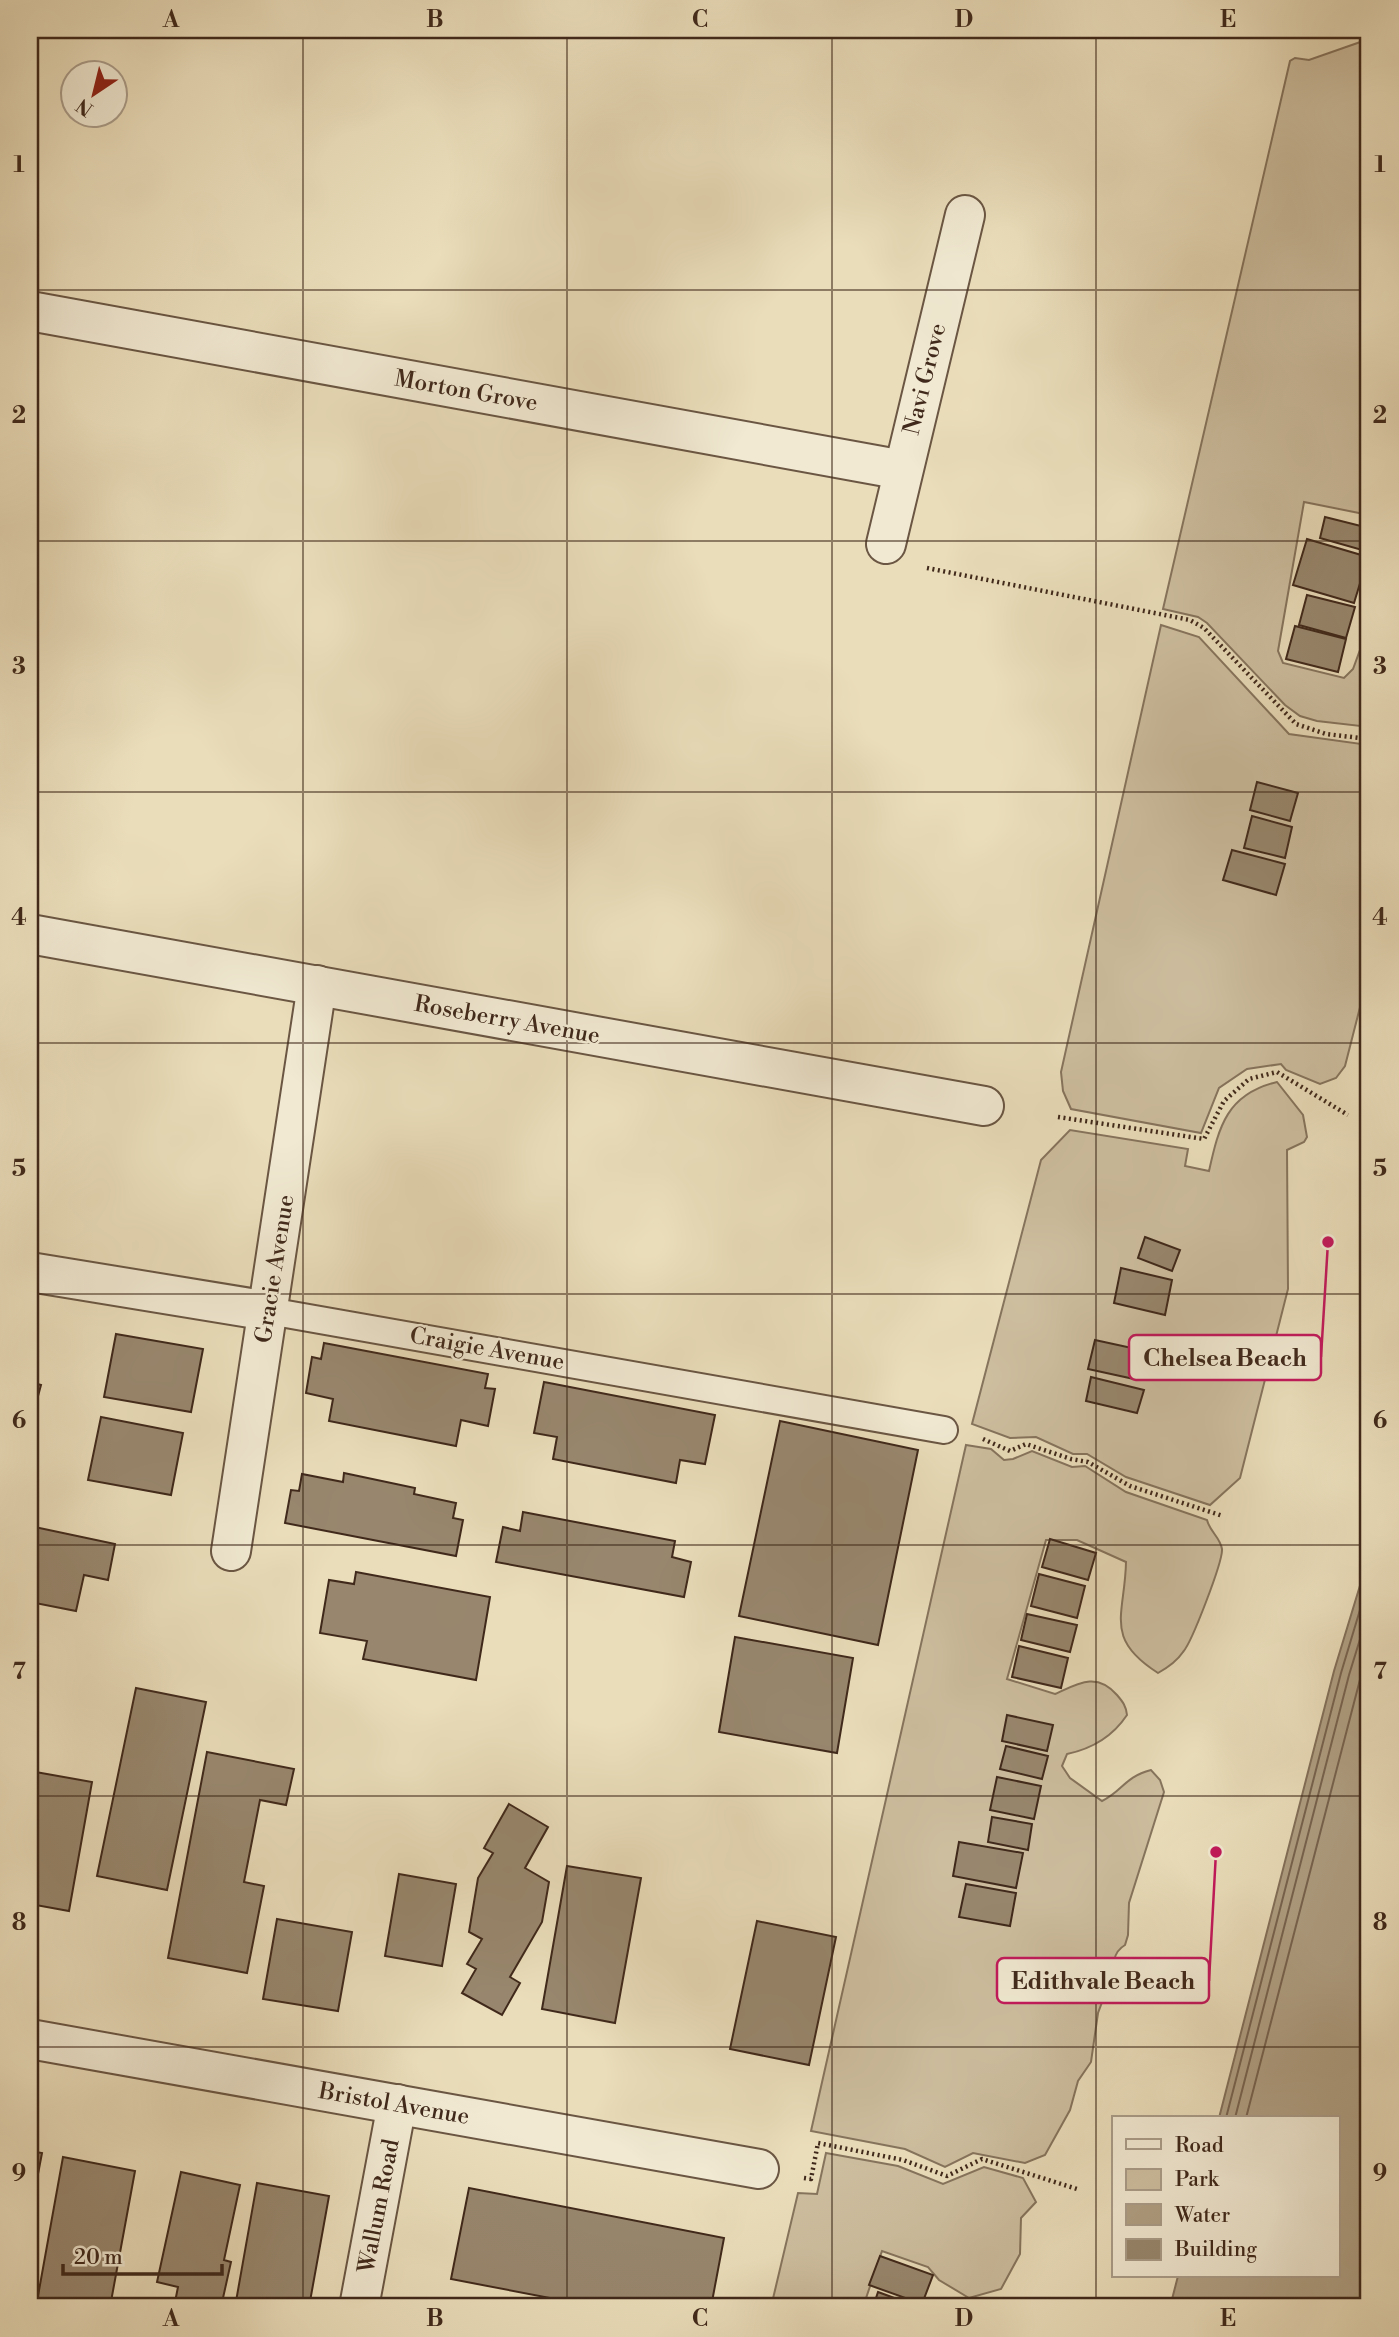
<svg xmlns="http://www.w3.org/2000/svg" width="1399" height="2337" font-family="'Libre Bodoni',serif">
<rect width="100%" height="100%" fill="#eaddba"/>
<filter id="stains"><feTurbulence type="fractalNoise" baseFrequency=".00286" numOctaves="4"/><feColorMatrix values="0 0 0 0 .2 0 0 0 0 .09 0 0 0 0 .02 0 0 0 .5 -.17"/></filter>
<radialGradient id="worn" r=".72"><stop offset=".6" stop-color="#630" stop-opacity="0"/><stop offset="1" stop-color="#630" stop-opacity=".3"/></radialGradient>
<g fill="#cdbe9f" stroke="#86745d" stroke-width="2">
<path d="M1369,39V515L1304,502L1278,651L1283,663L1344,678L1353,669L1360,650L1369,655V727L1317,721L1300,716L1285,705L1207,623L1198,617L1163,609L1290,61L1295,58L1309,60Z"/>
<path d="M1161,625L1199,637L1289,734L1369,745V972L1345,1066L1336,1078L1320,1084L1286,1070L1281,1064L1247,1069L1219,1088L1201,1133L1071,1109L1063,1091L1061,1072Z"/>
<path d="M1277,1082L1303,1115L1307,1137L1304,1142L1287,1150L1288,1289L1240,1478L1210,1505L1126,1477L1087,1454H1073L1036,1437L1010,1438L972,1424L1041,1160L1070,1130L1188,1149L1185,1166L1209,1171C1219,1126 1227,1094 1277,1082Z"/>
<path d="M966,1445L991,1449L1004,1460L1013,1459L1032,1451L1072,1467L1085,1466L1126,1492L1207,1520C1210,1532 1220,1537 1222,1549C1223,1561 1192,1642 1183,1652C1177,1661 1167,1668 1158,1673C1103,1638 1125,1615 1126,1562L1077,1540H1046L1007,1679L1055,1694C1079,1683 1097,1672 1117,1695C1123,1702 1126,1706 1127,1715C1113,1736 1091,1749 1067,1754L1062,1766L1070,1778L1102,1801C1123,1791 1124,1777 1151,1770L1160,1780L1164,1792L1129,1903L1128,1935L1125,1945C1108,1955 1115,1974 1115,1990L1104,1997L1098,2013L1091,2062L1078,2081L1070,2110L1045,2155L1025,2163L973,2153L945,2167L905,2149L811,2131Z"/>
<path d="M826,2153L898,2166L943,2184L984,2167L1023,2178L1036,2202L1021,2218L1020,2254L1001,2289L969,2298L939,2280L928,2267L882,2251L863,2307H771L798,2193L817,2194Z"/>
</g>
<path fill="#b0a084" stroke="#83705a" stroke-width="2" d="M1369,1556V2307H1170L1178,2276H1338V2118H1219L1334,1671Z"/>
<g fill="none" stroke-linecap="round" stroke-linejoin="round">
<g stroke="#786450" stroke-width="2">
<path d="M1226,2118L1341,1673L1369,1580"/>
<path d="M1235,2118L1349,1675L1369,1610"/>
<path d="M1246,2118L1369,1645"/>
</g>
</g>
<g fill="#98876e" stroke="#40291b" stroke-width="2">
<path d="M1325,517L1369,528V552L1320,538Z"/>
<path d="M1307,539L1368,557L1354,603L1293,585Z"/>
<path d="M1307,595L1355,607L1346,638L1299,625Z"/>
<path d="M1295,626L1346,639L1338,672L1286,659Z"/>
<path d="M1257,782L1298,793L1290,821L1250,810Z"/>
<path d="M1252,816L1292,827L1285,858L1244,848Z"/>
<path d="M1232,850L1285,864L1276,895L1223,880Z"/>
<path d="M1145,1237L1180,1250L1172,1271L1138,1258Z"/>
<path d="M1121,1268L1172,1280L1165,1315L1114,1303Z"/>
<path d="M116,1334L203,1349L191,1412L104,1397Z"/>
<path d="M1095,1340L1141,1350L1134,1379L1088,1369Z"/>
<path d="M324,1343L488,1374L485,1388L495,1389L488,1426L461,1420L456,1446L329,1421L333,1399L306,1393L312,1357L321,1359Z"/>
<path d="M1091,1377L1144,1390L1137,1413L1086,1401Z"/>
<path d="M30,1382L41,1385L30,1426Z"/>
<path d="M544,1382L715,1415L705,1464L680,1460L676,1483L553,1459L557,1437L534,1433Z"/>
<path d="M101,1417L183,1433L171,1495L88,1480Z"/>
<path d="M780,1421L918,1450L878,1645L739,1616Z"/>
<path d="M344,1473L415,1488L414,1494L456,1503L453,1518L463,1520L456,1556L285,1523L291,1490L299,1491L302,1474L343,1482Z"/>
<path d="M523,1512L675,1541L672,1557L691,1562L684,1597L496,1562L503,1527L520,1531Z"/>
<path d="M30,1526L115,1544L108,1580L84,1575L76,1611L30,1602Z"/>
<path d="M1050,1539L1096,1553L1088,1580L1042,1567Z"/>
<path d="M356,1572L490,1597L476,1680L363,1659L367,1641L320,1633L329,1580L354,1584Z"/>
<path d="M1039,1574L1085,1586L1077,1618L1031,1606Z"/>
<path d="M1027,1614L1077,1625L1070,1652L1021,1640Z"/>
<path d="M735,1637L853,1658L837,1753L719,1732Z"/>
<path d="M1019,1646L1068,1658L1061,1688L1012,1677Z"/>
<path d="M136,1688L206,1702L167,1890L97,1876Z"/>
<path d="M1007,1715L1053,1725L1047,1751L1002,1741Z"/>
<path d="M1006,1746L1048,1756L1042,1779L1000,1769Z"/>
<path d="M207,1752L294,1769L286,1805L260,1800L244,1882L264,1886L247,1973L168,1958Z"/>
<path d="M30,1771L92,1782L69,1911L30,1904Z"/>
<path d="M997,1777L1041,1786L1034,1819L990,1810Z"/>
<path d="M509,1804L548,1827L525,1868L549,1882L542,1922L510,1977L520,1983L502,2015L462,1993L476,1969L467,1964L482,1939L469,1932L478,1878L493,1853L484,1848Z"/>
<path d="M992,1817L1032,1824L1028,1850L988,1842Z"/>
<path d="M959,1842L1023,1853L1016,1888L953,1876Z"/>
<path d="M567,1866L641,1878L615,2023L542,2009Z"/>
<path d="M399,1874L456,1884L442,1966L385,1956Z"/>
<path d="M966,1884L1016,1893L1010,1926L959,1917Z"/>
<path d="M277,1919L352,1932L338,2011L263,1999Z"/>
<path d="M757,1921L836,1937L809,2065L730,2049Z"/>
<path d="M30,2151L42,2153L30,2216Z"/>
<path d="M63,2157L135,2171L110,2307H36Z"/>
<path d="M181,2172L240,2185L224,2260L231,2262L221,2307H174L178,2287L157,2282Z"/>
<path d="M257,2183L329,2196L309,2307H235Z"/>
<path d="M469,2188L724,2238L711,2307H597L451,2279Z"/>
<path d="M880,2256L933,2275L922,2304L869,2285Z"/>
<path d="M878,2292L919,2307H873Z"/>
</g>
<g fill="none" stroke-linecap="round" stroke-linejoin="round">
<defs>
<path id="lane" d="M269,1311L944,1430"/>
<g id="street">
<path d="M30,311L903,470"/>
<path d="M886,544L965,215"/>
<path d="M30,934L984,1106"/>
<path d="M30,1272L269,1311"/>
<path d="M231,1551L317,985"/>
<path d="M30,2039L759,2169"/>
<path d="M359,2307L397,2104"/>
</g>
</defs>
<use href="#lane" stroke="#6a5643" stroke-width="30"/>
<use href="#street" stroke="#6a5643" stroke-width="42"/>
<g stroke="#40291b" stroke-width="4.5" stroke-dasharray="2 3.5" stroke-linecap="butt">
<path d="M927,568L1190,620L1204,628L1296,724L1326,734L1369,739"/>
<path d="M1058,1117L1204,1139L1224,1101L1249,1079L1277,1072L1348,1115"/>
<path d="M983,1439L1010,1451L1026,1444L1071,1459L1088,1462L1130,1486L1223,1516"/>
<path d="M804,2178L811,2179L818,2143L903,2160L947,2176L982,2159L1077,2189"/>
</g>
<use href="#lane" stroke="#f1e9d2" stroke-width="26"/>
<use href="#street" stroke="#f1e9d2" stroke-width="38"/>
</g>
<path fill="none" stroke="#40291b" stroke-width="2" stroke-opacity="0.55" d="M303,30V2307M567,30V2307M832,30V2307M1096,30V2307M30,290H1369M30,541H1369M30,792H1369M30,1043H1369M30,1294H1369M30,1545H1369M30,1796H1369M30,2047H1369"/>
<g text-anchor="middle" dominant-baseline="central" stroke-width="5" stroke-linejoin="round" paint-order="stroke">
<g font-size="23" fill="#40291b" stroke="#f1e9d2">
<text transform="translate(925 379) rotate(-76)">Navi Grove</text>
<text transform="translate(466 391) rotate(10)">Morton Grove</text>
<text transform="translate(507 1020) rotate(10)">Roseberry Avenue</text>
<text transform="translate(275 1269) rotate(-81)">Gracie Avenue</text>
<text transform="translate(487 1349) rotate(10)">Craigie Avenue</text>
<text transform="translate(394 2104) rotate(10)">Bristol Avenue</text>
<text transform="translate(379 2206) rotate(-79)">Wallum Road</text>
</g>
</g>
<path fill="none" stroke="#c2185b" stroke-width="2.5" d="M1328 1242L1321 1357M1216 1852L1209 1981"/>
<g fill="#c2185b" stroke="#f1e9d2" stroke-width="2.5">
<circle cx="1328" cy="1242" r="7"/>
<circle cx="1216" cy="1852" r="7"/>
</g>
<g fill="#f1e9d2" stroke="#c2185b" stroke-width="2.5">
<rect x="1129" y="1335" width="192" height="45" rx="7"/>
<rect x="997" y="1958" width="212" height="45" rx="7"/>
</g>
<g font-size="24" text-anchor="middle" font-weight="bold" fill="#40291b">
<text x="1225" y="1366">Chelsea Beach</text>
<text x="1103" y="1989">Edithvale Beach</text>
</g>
<rect width="1399" height="2337" fill="none" stroke="#eaddba" stroke-width="77"/>
<rect x="1112" y="2116" width="228" height="161" fill="#f1e9d2" stroke="#aa9c89" stroke-width="2"/>
<rect x="1126" y="2139" width="35" height="10" fill="#f1e9d2" stroke="#aa9c89" stroke-width="2"/>
<text x="1175" y="2152" font-size="21" fill="#40291b">Road</text>
<rect x="1126" y="2169" width="35" height="21" fill="#cdbe9f" stroke="#aa9c89" stroke-width="2"/>
<text x="1175" y="2186" font-size="21" fill="#40291b">Park</text>
<rect x="1126" y="2204" width="35" height="21" fill="#b0a084" stroke="#aa9c89" stroke-width="2"/>
<text x="1175" y="2222" font-size="21" fill="#40291b">Water</text>
<rect x="1126" y="2239" width="35" height="21" fill="#98876e" stroke="#aa9c89" stroke-width="2"/>
<text x="1175" y="2256" font-size="21" fill="#40291b">Building</text>
<g transform="translate(94 94) rotate(215)"><circle r="33" fill="#f1e9d2" stroke="#aa9c89" stroke-width="2"/>
<path d="M0-5L12 26L0 18L-12 26Z" fill="#8f2418"/>
<text y="-10" font-size="19" font-weight="bold" text-anchor="middle" fill="#40291b">N</text>
</g>
<path d="M63 2264v10h159v-10" fill="none" stroke="#40291b" stroke-width="3.5"/>
<text x="74" y="2264" font-size="21" fill="#40291b" stroke="#f1e9d2" stroke-width="5" paint-order="stroke">20 m</text>
<rect x="38" y="38" width="1322" height="2260" fill="none" stroke="#40291b" stroke-width="2.5"/>
<g font-size="23" text-anchor="middle" font-weight="bold" fill="#40291b">
<text x="171" y="27">A</text>
<text x="435" y="27">B</text>
<text x="700" y="27">C</text>
<text x="964" y="27">D</text>
<text x="1228" y="27">E</text>
<text x="19" y="172">1</text>
<text x="1380" y="172">1</text>
<text x="19" y="423">2</text>
<text x="1380" y="423">2</text>
<text x="19" y="674">3</text>
<text x="1380" y="674">3</text>
<text x="19" y="925">4</text>
<text x="1380" y="925">4</text>
<text x="19" y="1176">5</text>
<text x="1380" y="1176">5</text>
<text x="19" y="1428">6</text>
<text x="1380" y="1428">6</text>
<text x="19" y="1679">7</text>
<text x="1380" y="1679">7</text>
<text x="19" y="1930">8</text>
<text x="1380" y="1930">8</text>
<text x="19" y="2181">9</text>
<text x="1380" y="2181">9</text>
<text x="171" y="2326">A</text>
<text x="435" y="2326">B</text>
<text x="700" y="2326">C</text>
<text x="964" y="2326">D</text>
<text x="1228" y="2326">E</text>
</g>
<rect width="100%" height="100%" filter="url(#stains)"/>
<rect width="100%" height="100%" fill="url(#worn)"/>
</svg>
